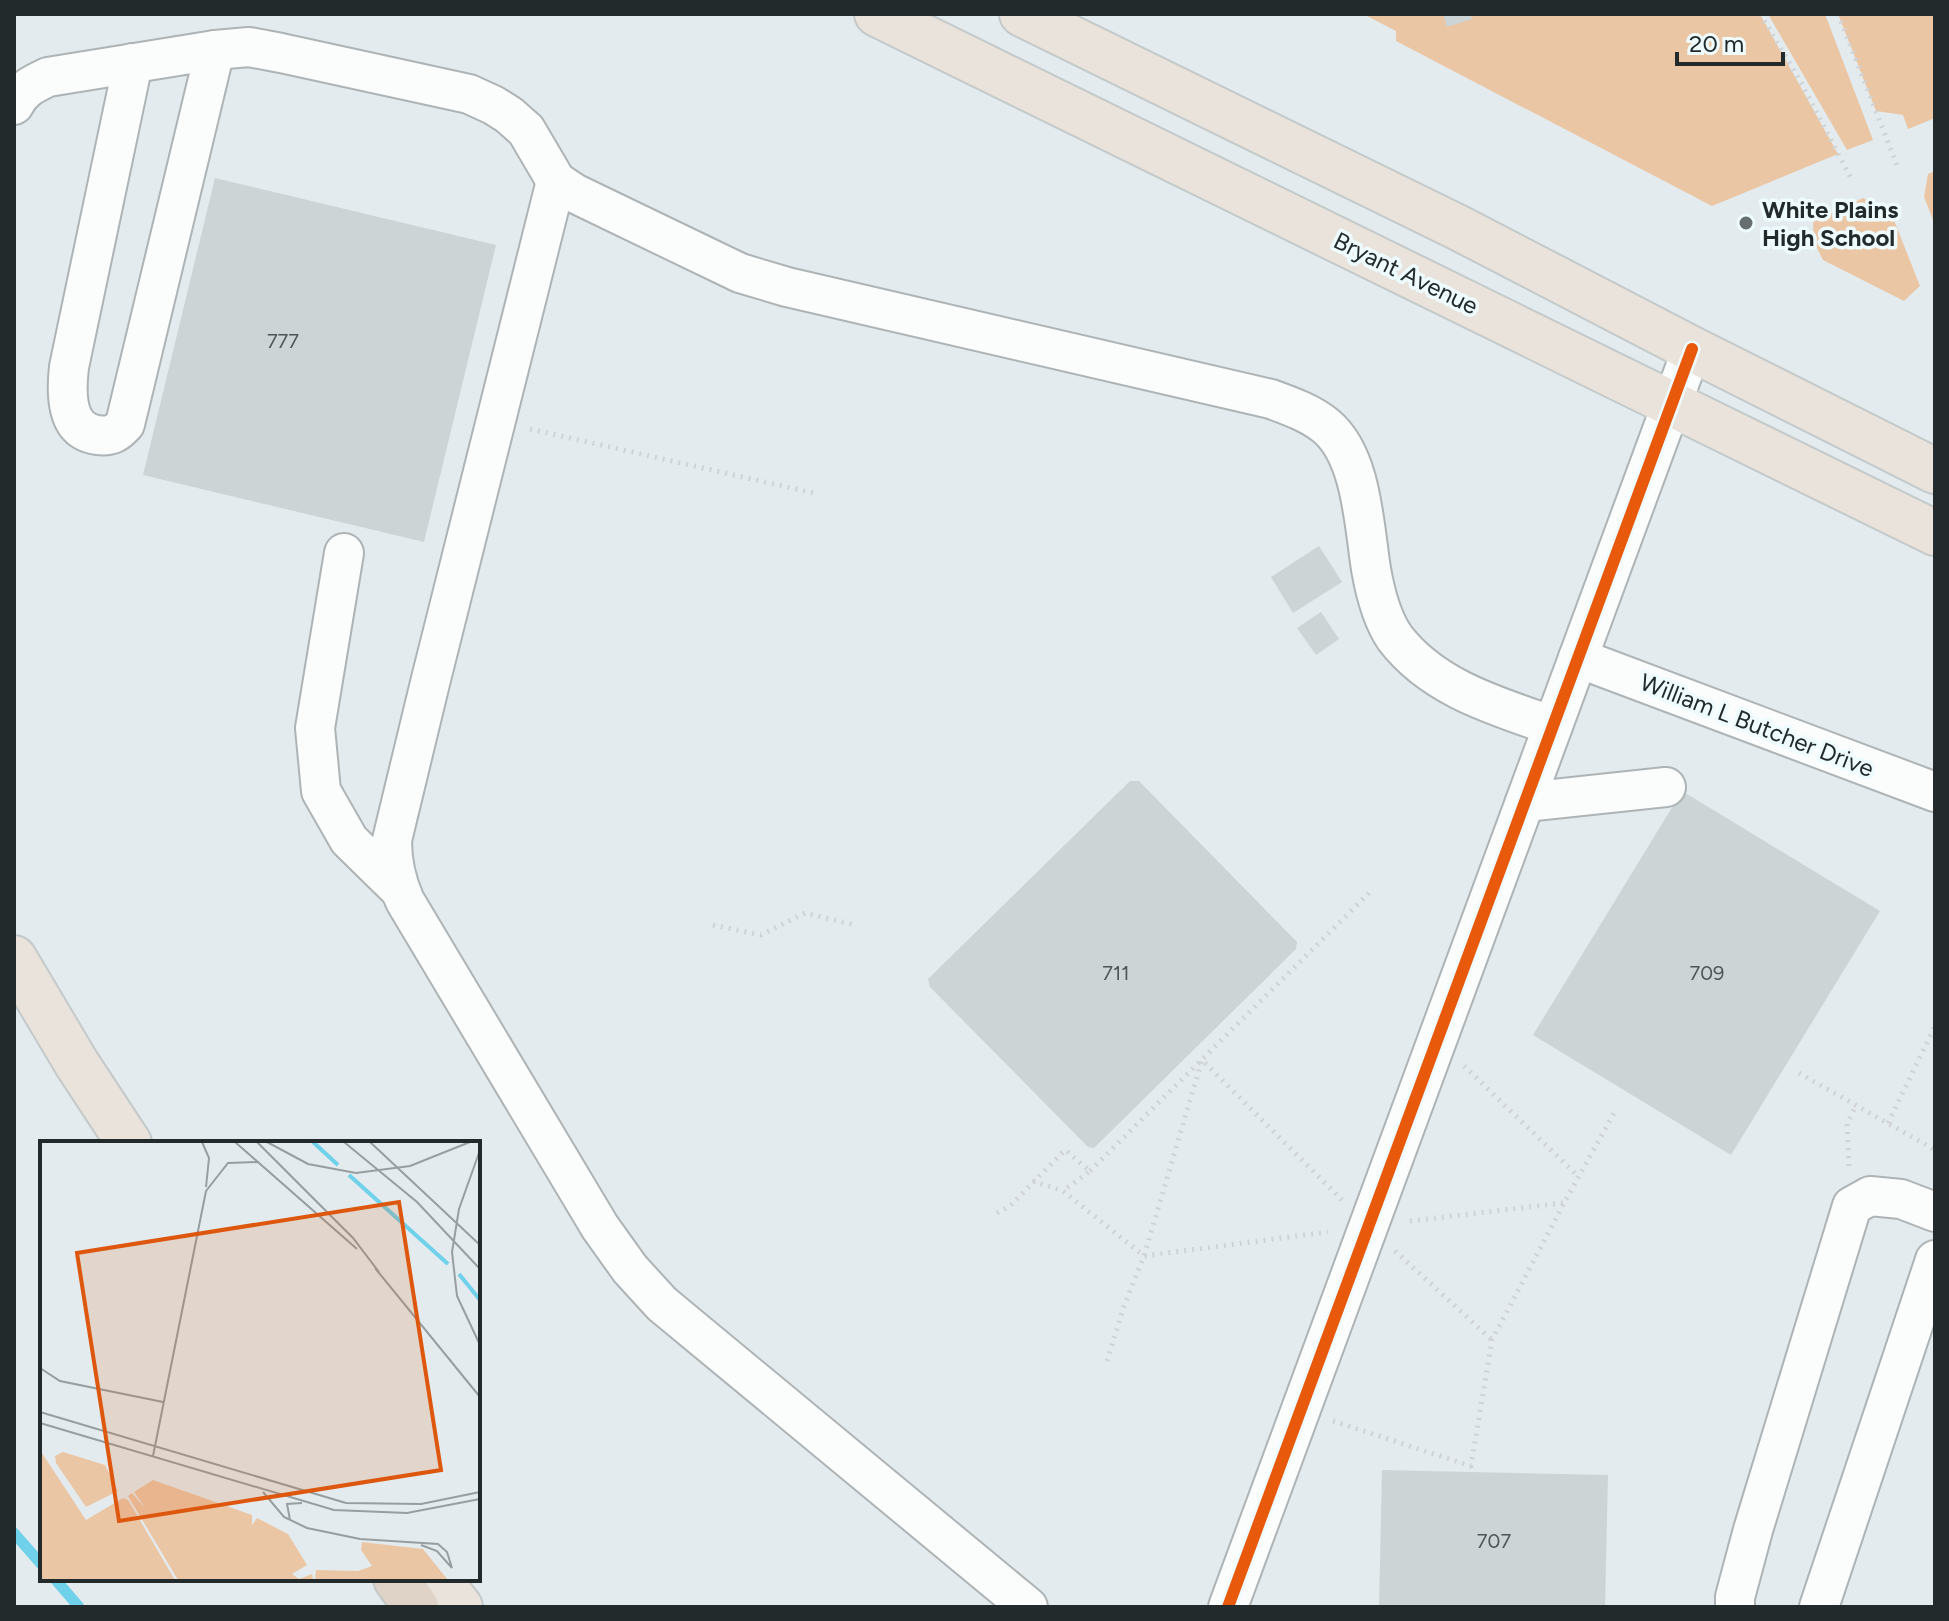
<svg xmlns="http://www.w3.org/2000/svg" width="1949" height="1621" font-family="Figtree,sans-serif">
<rect width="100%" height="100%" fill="#e3ebee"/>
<g fill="#ebc6a5">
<path d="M1363,14H1760L1838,154L1712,206L1396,41V31Z"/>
<path d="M1768,14H1825L1873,140L1847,150Z"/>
<path d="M1838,14H1935V118L1908,129L1903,115L1876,111Z"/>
<path d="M1935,171V225L1924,197L1928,174Z"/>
<path d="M1863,198L1890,210L1920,286L1904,301L1823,260L1814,242L1813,222Z"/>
</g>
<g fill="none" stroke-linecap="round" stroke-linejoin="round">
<g stroke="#6fd1ea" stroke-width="11">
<path d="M14,1533L42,1565"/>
<path d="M55,1579L79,1607"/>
</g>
</g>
<g fill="#cdd4d6">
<path d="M1443,14H1470L1472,19L1447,27Z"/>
<path d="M215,178L496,245L424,542L143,475Z"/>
<path d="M1319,546L1342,582L1293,613L1271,577Z"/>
<path d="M1321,612L1339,639L1316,655L1297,628Z"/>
<path d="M1130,781H1139L1297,942L1296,949L1094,1148L1088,1147L930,987L928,979Z"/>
<path d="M1682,791L1880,911L1731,1155L1533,1035Z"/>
<path d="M1382,1470L1608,1475L1605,1607H1379Z"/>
</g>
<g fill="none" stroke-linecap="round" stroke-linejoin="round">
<defs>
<g id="minor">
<path d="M133,63L69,367C66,393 65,430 97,435C111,437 117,433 125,424L215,50"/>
<path d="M14,105C22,89 33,84 48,77L215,50L249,47L281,53L469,94L493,105L509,115L526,130L556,181L574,193L740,273L787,287L1271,399C1290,406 1310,413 1326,426C1362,456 1364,525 1371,569C1375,592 1381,618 1395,638C1433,688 1496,706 1553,726"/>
<path d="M556,181L430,683L392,840C392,863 396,881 405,901L600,1227L630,1269L662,1304L1028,1607"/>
<path d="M344,553L315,728L321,791L349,840L400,890"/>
<path d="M1578,658L1935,792"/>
<path d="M1525,802L1666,787"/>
<path d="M1228,1607L1692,349"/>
<path d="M1735,1607V1597L1753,1530L1852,1206L1870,1196L1901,1199L1935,1212"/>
<path d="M1819,1607L1935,1260"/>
</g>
<g id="major">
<path d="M877,14L1935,533"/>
<path d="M1022,14L1459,228L1692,349L1935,471"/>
<path d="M14,958L77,1064L129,1143"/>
<path d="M438,1579L460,1607"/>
</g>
<path id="highway" d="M396,1579L416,1607"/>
</defs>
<use href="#minor" stroke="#aeb4b6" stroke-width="42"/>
<use href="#major" stroke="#c4c9ca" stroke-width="48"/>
<use href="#highway" stroke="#c4c9ca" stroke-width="48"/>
<g stroke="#d0d2d4" stroke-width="5" stroke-dasharray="2 6" stroke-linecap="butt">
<path d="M1760,14L1799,79L1853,182"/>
<path d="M1838,14L1897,165"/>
<path d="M530,429L818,494"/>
<path d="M713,925L761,935L805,913L855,925"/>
<path d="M1464,1066L1579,1177"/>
<path d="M1799,1073L1935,1150"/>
<path d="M1888,1123L1935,1026"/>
<path d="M1849,1166L1847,1124L1856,1105"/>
<path d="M1090,1171L1369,893"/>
<path d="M1033,1181L1063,1191L1144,1256L1328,1232"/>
<path d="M997,1213L1010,1206L1065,1150L1090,1171L1063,1191"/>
<path d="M1410,1221L1563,1203"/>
<path d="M1395,1251L1492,1340"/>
<path d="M1107,1361L1124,1306L1144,1256L1202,1060L1342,1200"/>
<path d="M1333,1421L1471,1466L1492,1340L1564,1203L1614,1113"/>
</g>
<use href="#minor" stroke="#fbfcfc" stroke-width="38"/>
<use href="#major" stroke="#eae3dc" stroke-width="44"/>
<use href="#highway" stroke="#dfd3c7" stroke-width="44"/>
<defs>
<path id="cycleway" d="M1228,1607L1692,349"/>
</defs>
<use href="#cycleway" stroke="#eefbff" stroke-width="17"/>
<use href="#cycleway" stroke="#e8590c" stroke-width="12"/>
</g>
<circle fill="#666e6f" stroke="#eefbff" stroke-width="3" cx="1746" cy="223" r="8"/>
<g text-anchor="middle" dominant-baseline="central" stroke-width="7" stroke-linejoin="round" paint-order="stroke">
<g font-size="20" fill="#4e5556">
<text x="283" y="341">777</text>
<text x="1116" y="973">711</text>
<text x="1707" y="973">709</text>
<text x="1494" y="1541">707</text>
</g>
<g font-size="24" font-weight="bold" fill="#232a2b" stroke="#eefbff" text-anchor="start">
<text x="1762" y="209">White Plains<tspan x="1762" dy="28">High School</tspan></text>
</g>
<g font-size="24" fill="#232a2b" stroke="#eefbff">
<text transform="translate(1406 273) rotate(26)">Bryant Avenue</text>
<text transform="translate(1757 725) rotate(21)">William L Butcher Drive</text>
</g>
</g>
<g transform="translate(40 1141)">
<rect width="440" height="440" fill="#e3ebee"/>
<path d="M0,309L46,379L83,357L88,359L135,439H0ZM23,311L65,324L78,350L46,366L16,322L15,315ZM113,339L212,374V384L217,377L248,393L267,424L252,433L259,438L272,433L273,439H138L88,355L92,352L106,368L94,351ZM322,401L383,408L408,439H275L276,429L318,430L332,425L321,409Z" fill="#ebc6a5"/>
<path fill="none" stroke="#6fd1ea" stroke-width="4" d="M273,1L298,24M309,34L408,123M419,133L440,159"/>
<path fill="none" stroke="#969ea0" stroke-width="2" d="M162,1L169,17L166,46M195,1L317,108M217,1L313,97L339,131M227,1L268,23L316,32L370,25L430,1M304,1L377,61L440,128M330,1L440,104M440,9L419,68L412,111L417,155L440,204M166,50L188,22L219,21M335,127L440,256M0,227L20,240L123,261M0,271L306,362L381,363L440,351M0,282L294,369L367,372L440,358M113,315L166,50M223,351L244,376L267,387L320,398L398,403L407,411L412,427M250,379L247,363L262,362M381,404L397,410L412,427"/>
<path fill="#de570e" fill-opacity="0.15" stroke="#de570e" stroke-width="4" d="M359,61L401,329L79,380L37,112Z"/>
<rect width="440" height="440" fill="none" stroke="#232a2b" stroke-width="4"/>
</g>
<rect width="1949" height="1621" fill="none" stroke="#232a2b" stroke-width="32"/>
<path d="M1677 52v12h106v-12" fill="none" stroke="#232a2b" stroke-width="4"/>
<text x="1689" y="52" font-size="24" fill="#232a2b" stroke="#eefbff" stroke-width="6" paint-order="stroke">20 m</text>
</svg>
